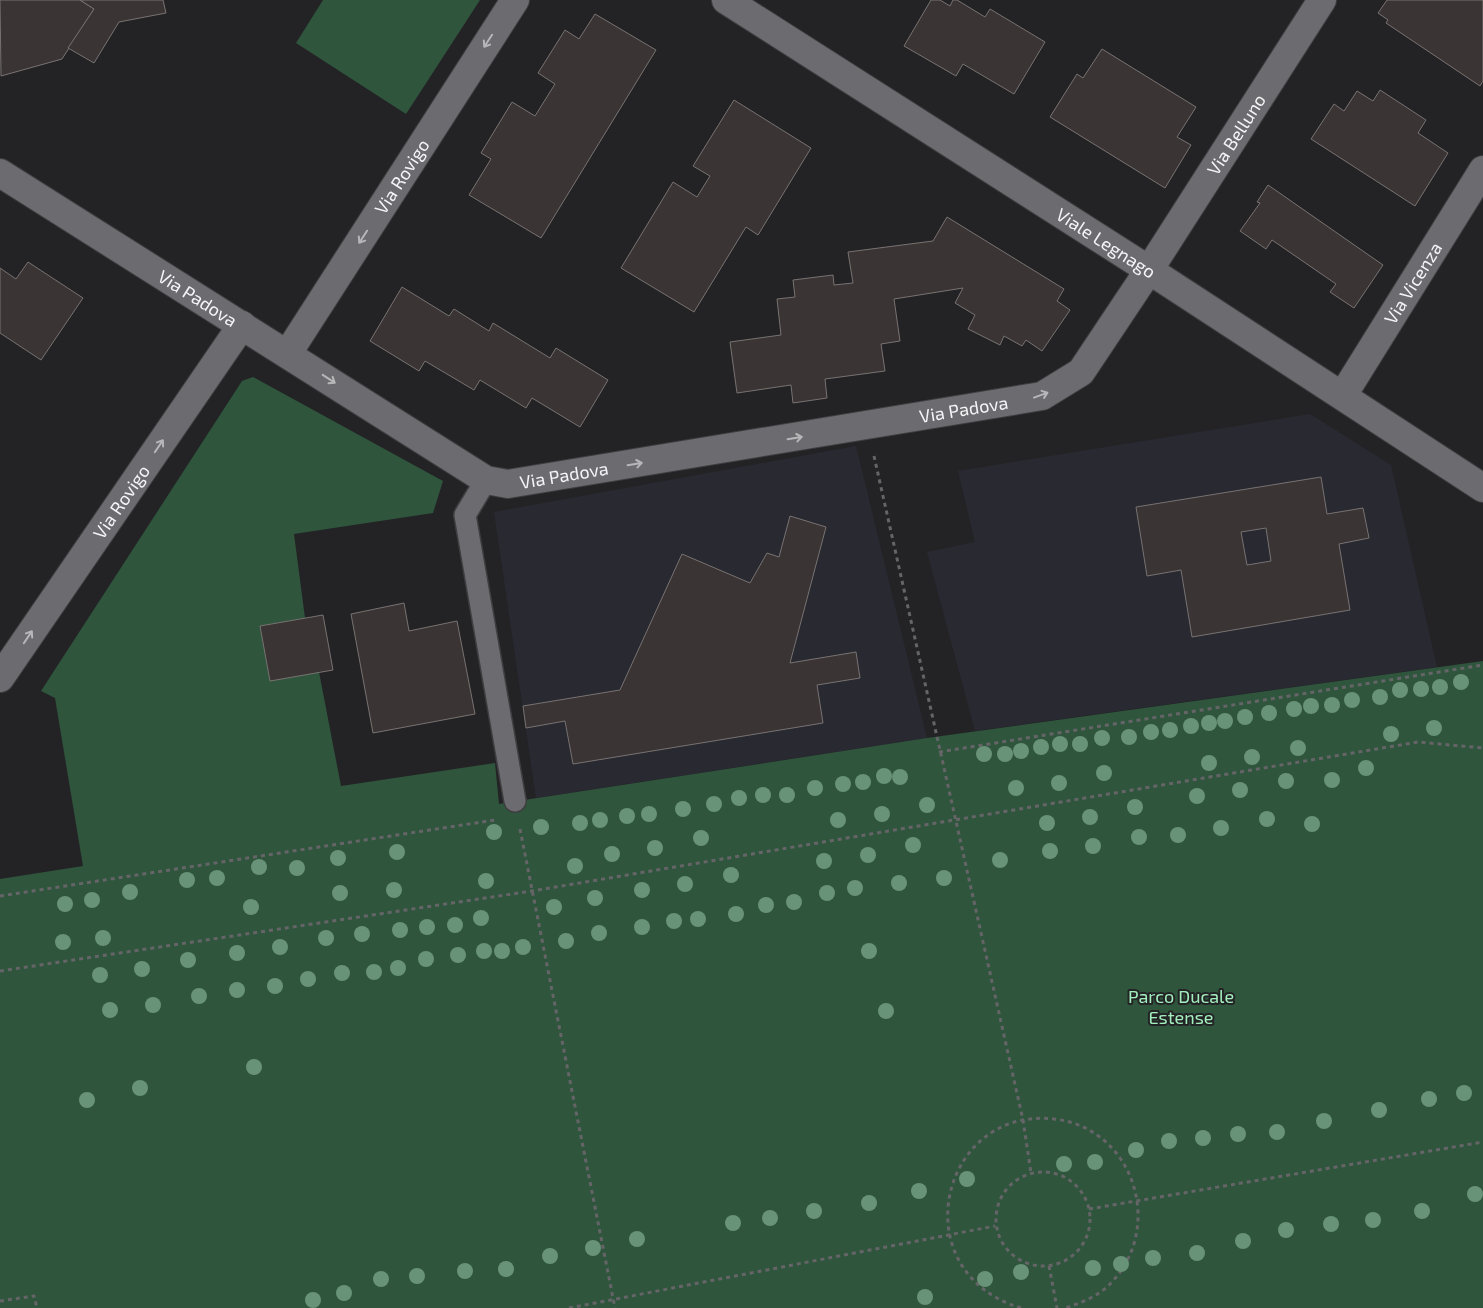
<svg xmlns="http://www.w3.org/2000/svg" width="1483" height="1308" font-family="'Exo 2',sans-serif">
<rect width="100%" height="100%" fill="#232326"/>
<g fill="#292932">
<path d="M1310,414L1391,465L1437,667L975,731L927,552L975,542L958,471Z"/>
<path d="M856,446L927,738L536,798L494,512Z"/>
</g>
<g fill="#2f553d">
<path d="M323,0H480L406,114L296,43Z"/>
<path d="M253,377L443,481L433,513L294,534L305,618L260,626L270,680L319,672L341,786L495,763L499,804L927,738L1483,661V1308H0V879L83,866L55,698L41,691L242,381Z"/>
</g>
<g fill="#3a3534" stroke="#787371" fill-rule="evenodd">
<path d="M0,0H80L94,9L62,59L1,76Z"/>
<path d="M80,0H163L166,13L119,22L94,63L68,48L94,9Z"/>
<path d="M931,0H940L950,6L953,0H957L985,17L990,9L1045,42L1014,94L963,64L956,76L904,46Z"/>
<path d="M1387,0H1483V81L1480,86L1386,23L1388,20L1378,13Z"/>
<path d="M595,14L656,50L541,238L469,195L491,159L481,153L512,102L535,116L555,84L538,73L565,30L579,39Z"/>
<path d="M1102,49L1196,107L1177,137L1191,145L1165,188L1050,117L1077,74L1083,78Z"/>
<path d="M1380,90L1426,120L1418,133L1448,153L1415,206L1311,139L1334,104L1344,111L1357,91L1373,101Z"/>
<path d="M734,100L811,148L758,235L746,227L694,312L621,268L673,182L697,197L710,176L693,166Z"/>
<path d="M1268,185L1383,265L1354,308L1330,292L1336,284L1272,240L1266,249L1240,231L1260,203L1257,202Z"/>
<path d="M947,217L1064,289L1057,301L1070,310L1042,351L1026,340L1022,346L1004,336L1000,345L968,329L975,315L955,303L963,288L894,299L900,341L881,344L885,371L825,379L827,398L793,403L791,385L737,393L730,342L781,335L777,299L795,297L793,280L833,275L834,285L853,283L848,252L933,241Z"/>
<path d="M28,262L83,298L41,360L0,333V268L16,279Z"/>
<path d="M402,287L449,316L454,309L489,331L493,323L550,358L556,348L608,380L580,427L532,398L526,408L480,380L474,390L425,361L419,371L370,341Z"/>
<path d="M1321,477L1327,514L1363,508L1369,538L1339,544L1350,610L1192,637L1181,570L1147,576L1136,507ZM1266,528L1271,561L1247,565L1241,532Z"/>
<path d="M790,516L826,527L790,663L856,652L860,678L817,685L823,723L573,764L565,721L526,728L523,706L620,690L682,554L750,583L767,553L779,557Z"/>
<path d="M404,603L409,631L457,621L475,714L373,733L351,614Z"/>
<path d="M323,615L333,670L270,681L260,626Z"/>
</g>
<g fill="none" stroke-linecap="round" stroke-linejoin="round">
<defs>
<path id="service" d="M486,480L465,515L515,801"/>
<g id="minor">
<path id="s1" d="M726,0L1149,270L1483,488"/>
<path id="s2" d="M0,173L486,480L508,484L1042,396L1081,372L1149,270L1322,0"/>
<path id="s3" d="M288,353L515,0"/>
<path id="s4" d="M1343,395L1483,170"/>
<path id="s5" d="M0,678L242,325"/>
</g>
</defs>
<use href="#service" stroke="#3f3f42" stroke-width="24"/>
<use href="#minor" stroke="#3f3f42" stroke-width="30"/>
<g stroke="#656568" stroke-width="3" stroke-dasharray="4 4" stroke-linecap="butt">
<path d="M874,456L1023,1120L1031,1173"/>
<path d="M939,752L1483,665"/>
<path d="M520,829L615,1308"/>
<path d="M0,896L495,820"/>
<path d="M0,971L532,891L1418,742L1483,748"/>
<circle cx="1043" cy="1219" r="47"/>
<path d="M1089,1209L1483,1142"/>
<path d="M1049,1266L1057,1308"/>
<path d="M0,1301L34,1296L37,1308"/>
<path d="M569,1308L995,1226"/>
<path d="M1021,1308C901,1272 940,1106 1054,1119C1134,1128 1165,1227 1111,1283C1099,1296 1081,1303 1065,1308"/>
</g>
<use href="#service" stroke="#6c6c70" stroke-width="21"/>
<use href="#minor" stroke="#6c6c70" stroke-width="28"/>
</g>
<g fill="#699379">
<circle cx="1461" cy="682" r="8"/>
<circle cx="1440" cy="687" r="8"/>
<circle cx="1421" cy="689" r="8"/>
<circle cx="1400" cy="690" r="8"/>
<circle cx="1380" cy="697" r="8"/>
<circle cx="1352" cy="700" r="8"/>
<circle cx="1332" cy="705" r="8"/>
<circle cx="1311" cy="706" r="8"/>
<circle cx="1294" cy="709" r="8"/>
<circle cx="1269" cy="713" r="8"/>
<circle cx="1245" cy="717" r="8"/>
<circle cx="1225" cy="721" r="8"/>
<circle cx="1209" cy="723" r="8"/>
<circle cx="1191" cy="726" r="8"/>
<circle cx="1434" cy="728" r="8"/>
<circle cx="1170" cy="730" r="8"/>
<circle cx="1151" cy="732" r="8"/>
<circle cx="1391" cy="734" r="8"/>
<circle cx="1129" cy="737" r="8"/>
<circle cx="1102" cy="738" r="8"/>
<circle cx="1060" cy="744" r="8"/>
<circle cx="1080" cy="744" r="8"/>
<circle cx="1041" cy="747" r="8"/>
<circle cx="1298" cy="748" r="8"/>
<circle cx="1021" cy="751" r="8"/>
<circle cx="984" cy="754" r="8"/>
<circle cx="1005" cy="754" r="8"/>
<circle cx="1252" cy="757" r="8"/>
<circle cx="1209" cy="763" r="8"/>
<circle cx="1366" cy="768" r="8"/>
<circle cx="1104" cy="773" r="8"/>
<circle cx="884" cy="776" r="8"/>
<circle cx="900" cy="777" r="8"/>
<circle cx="1332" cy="780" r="8"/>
<circle cx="1286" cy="781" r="8"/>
<circle cx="863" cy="782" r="8"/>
<circle cx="1059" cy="783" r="8"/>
<circle cx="843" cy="784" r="8"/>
<circle cx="815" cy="788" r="8"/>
<circle cx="1016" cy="788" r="8"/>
<circle cx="1240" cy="790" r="8"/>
<circle cx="763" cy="795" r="8"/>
<circle cx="787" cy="795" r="8"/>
<circle cx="1197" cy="796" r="8"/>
<circle cx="739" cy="798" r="8"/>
<circle cx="714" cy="804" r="8"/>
<circle cx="927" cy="805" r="8"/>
<circle cx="1135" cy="807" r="8"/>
<circle cx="683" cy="809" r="8"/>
<circle cx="649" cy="814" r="8"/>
<circle cx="882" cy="814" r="8"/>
<circle cx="627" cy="816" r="8"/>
<circle cx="1090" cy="817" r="8"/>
<circle cx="1267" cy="819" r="8"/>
<circle cx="600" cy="820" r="8"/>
<circle cx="838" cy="820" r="8"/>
<circle cx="580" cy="823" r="8"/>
<circle cx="1047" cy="823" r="8"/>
<circle cx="1312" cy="824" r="8"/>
<circle cx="541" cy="827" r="8"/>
<circle cx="1221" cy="828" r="8"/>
<circle cx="494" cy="832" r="8"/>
<circle cx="1178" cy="835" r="8"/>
<circle cx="1139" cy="837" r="8"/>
<circle cx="701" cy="838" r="8"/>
<circle cx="913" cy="845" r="8"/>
<circle cx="1093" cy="846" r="8"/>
<circle cx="655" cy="848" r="8"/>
<circle cx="1050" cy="851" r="8"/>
<circle cx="397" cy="852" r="8"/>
<circle cx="612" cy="854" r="8"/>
<circle cx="868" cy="855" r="8"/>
<circle cx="338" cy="858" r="8"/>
<circle cx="1000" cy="860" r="8"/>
<circle cx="824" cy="861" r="8"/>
<circle cx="575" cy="866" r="8"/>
<circle cx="259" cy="867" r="8"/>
<circle cx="297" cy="868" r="8"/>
<circle cx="731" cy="875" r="8"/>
<circle cx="217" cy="878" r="8"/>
<circle cx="944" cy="878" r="8"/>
<circle cx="187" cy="880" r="8"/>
<circle cx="486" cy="881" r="8"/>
<circle cx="899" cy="883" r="8"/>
<circle cx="685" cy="884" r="8"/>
<circle cx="855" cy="888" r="8"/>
<circle cx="394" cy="890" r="8"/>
<circle cx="642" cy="890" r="8"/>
<circle cx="130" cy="892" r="8"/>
<circle cx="340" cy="893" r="8"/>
<circle cx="827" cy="893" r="8"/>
<circle cx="595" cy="898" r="8"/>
<circle cx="92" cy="900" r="8"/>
<circle cx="794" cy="902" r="8"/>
<circle cx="65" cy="904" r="8"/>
<circle cx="766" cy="905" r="8"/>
<circle cx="251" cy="907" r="8"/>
<circle cx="554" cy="907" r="8"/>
<circle cx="736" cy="914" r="8"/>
<circle cx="481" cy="918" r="8"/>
<circle cx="698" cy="919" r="8"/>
<circle cx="674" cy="921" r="8"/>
<circle cx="455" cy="925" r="8"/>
<circle cx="427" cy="927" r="8"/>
<circle cx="642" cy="927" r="8"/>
<circle cx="400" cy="930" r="8"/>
<circle cx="599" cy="933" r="8"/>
<circle cx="362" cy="934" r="8"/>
<circle cx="103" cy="938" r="8"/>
<circle cx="326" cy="938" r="8"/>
<circle cx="566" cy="941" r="8"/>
<circle cx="63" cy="942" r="8"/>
<circle cx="280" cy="947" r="8"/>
<circle cx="523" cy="947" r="8"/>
<circle cx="484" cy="951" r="8"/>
<circle cx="502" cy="951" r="8"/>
<circle cx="869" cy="951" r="8"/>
<circle cx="237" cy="953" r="8"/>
<circle cx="458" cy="955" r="8"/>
<circle cx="426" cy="959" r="8"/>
<circle cx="188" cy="960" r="8"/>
<circle cx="398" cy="968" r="8"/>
<circle cx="142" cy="969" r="8"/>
<circle cx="374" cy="972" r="8"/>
<circle cx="342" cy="973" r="8"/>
<circle cx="100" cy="975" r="8"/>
<circle cx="308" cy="979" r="8"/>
<circle cx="275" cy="986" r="8"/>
<circle cx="237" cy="990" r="8"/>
<circle cx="199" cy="996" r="8"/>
<circle cx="153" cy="1005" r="8"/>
<circle cx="110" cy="1010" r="8"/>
<circle cx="886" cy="1011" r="8"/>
<circle cx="254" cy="1067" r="8"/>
<circle cx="140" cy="1088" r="8"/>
<circle cx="1464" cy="1093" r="8"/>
<circle cx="1429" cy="1099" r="8"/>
<circle cx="87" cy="1100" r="8"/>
<circle cx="1379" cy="1110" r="8"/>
<circle cx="1324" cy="1121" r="8"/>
<circle cx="1277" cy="1132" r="8"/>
<circle cx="1238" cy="1134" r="8"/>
<circle cx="1203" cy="1138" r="8"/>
<circle cx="1169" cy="1141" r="8"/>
<circle cx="1136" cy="1150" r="8"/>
<circle cx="1095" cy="1162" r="8"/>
<circle cx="1064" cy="1164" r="8"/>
<circle cx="967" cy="1179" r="8"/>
<circle cx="919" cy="1191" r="8"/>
<circle cx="1475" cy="1194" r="8"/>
<circle cx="869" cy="1203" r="8"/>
<circle cx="814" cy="1211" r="8"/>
<circle cx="1422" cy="1211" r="8"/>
<circle cx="770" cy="1218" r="8"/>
<circle cx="1373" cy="1220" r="8"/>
<circle cx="733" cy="1223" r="8"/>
<circle cx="1331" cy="1224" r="8"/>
<circle cx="1286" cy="1230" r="8"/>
<circle cx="637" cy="1239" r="8"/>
<circle cx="1243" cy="1241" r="8"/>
<circle cx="593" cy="1248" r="8"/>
<circle cx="1197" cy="1253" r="8"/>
<circle cx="550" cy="1256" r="8"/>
<circle cx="1153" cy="1258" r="8"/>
<circle cx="1121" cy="1264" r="8"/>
<circle cx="1093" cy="1268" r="8"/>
<circle cx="506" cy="1269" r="8"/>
<circle cx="465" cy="1271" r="8"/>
<circle cx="1021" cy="1272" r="8"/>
<circle cx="417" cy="1276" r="8"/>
<circle cx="381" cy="1279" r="8"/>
<circle cx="985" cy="1279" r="8"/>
<circle cx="344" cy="1293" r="8"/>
<circle cx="925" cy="1297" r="8"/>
<circle cx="313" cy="1300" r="8"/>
</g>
<defs><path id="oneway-shaft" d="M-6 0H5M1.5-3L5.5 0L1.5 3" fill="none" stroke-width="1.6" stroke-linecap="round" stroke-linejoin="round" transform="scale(1.25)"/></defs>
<g stroke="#b7b7ba">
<use href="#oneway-shaft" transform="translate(488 41) rotate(123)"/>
<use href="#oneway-shaft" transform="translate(363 237) rotate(123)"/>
<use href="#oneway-shaft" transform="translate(329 379) rotate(33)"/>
<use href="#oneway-shaft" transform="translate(1041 395) rotate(-20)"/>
<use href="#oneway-shaft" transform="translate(795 438) rotate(-9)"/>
<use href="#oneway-shaft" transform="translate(159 446) rotate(-56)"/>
<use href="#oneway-shaft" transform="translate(635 464) rotate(-9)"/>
<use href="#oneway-shaft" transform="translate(28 637) rotate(-56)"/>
</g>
<g text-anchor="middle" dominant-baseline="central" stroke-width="4" stroke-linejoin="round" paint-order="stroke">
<g font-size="18" fill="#f5f4f7" stroke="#232326">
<text stroke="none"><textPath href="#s2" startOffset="1468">Via Belluno</textPath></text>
<text stroke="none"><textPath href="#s3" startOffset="210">Via Rovigo</textPath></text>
<text stroke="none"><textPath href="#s1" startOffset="451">Viale Legnago</textPath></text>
<text stroke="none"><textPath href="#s4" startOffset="132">Via Vicenza</textPath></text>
<text stroke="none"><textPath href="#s2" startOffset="234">Via Padova</textPath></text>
<text stroke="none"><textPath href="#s2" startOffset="1059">Via Padova</textPath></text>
<text stroke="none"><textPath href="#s2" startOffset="654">Via Padova</textPath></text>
<text stroke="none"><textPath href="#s5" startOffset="214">Via Rovigo</textPath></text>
</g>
<g font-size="18" fill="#a2efbd" stroke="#232326">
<text x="1181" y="996">Parco Ducale<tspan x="1181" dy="21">Estense</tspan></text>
</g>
</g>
</svg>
